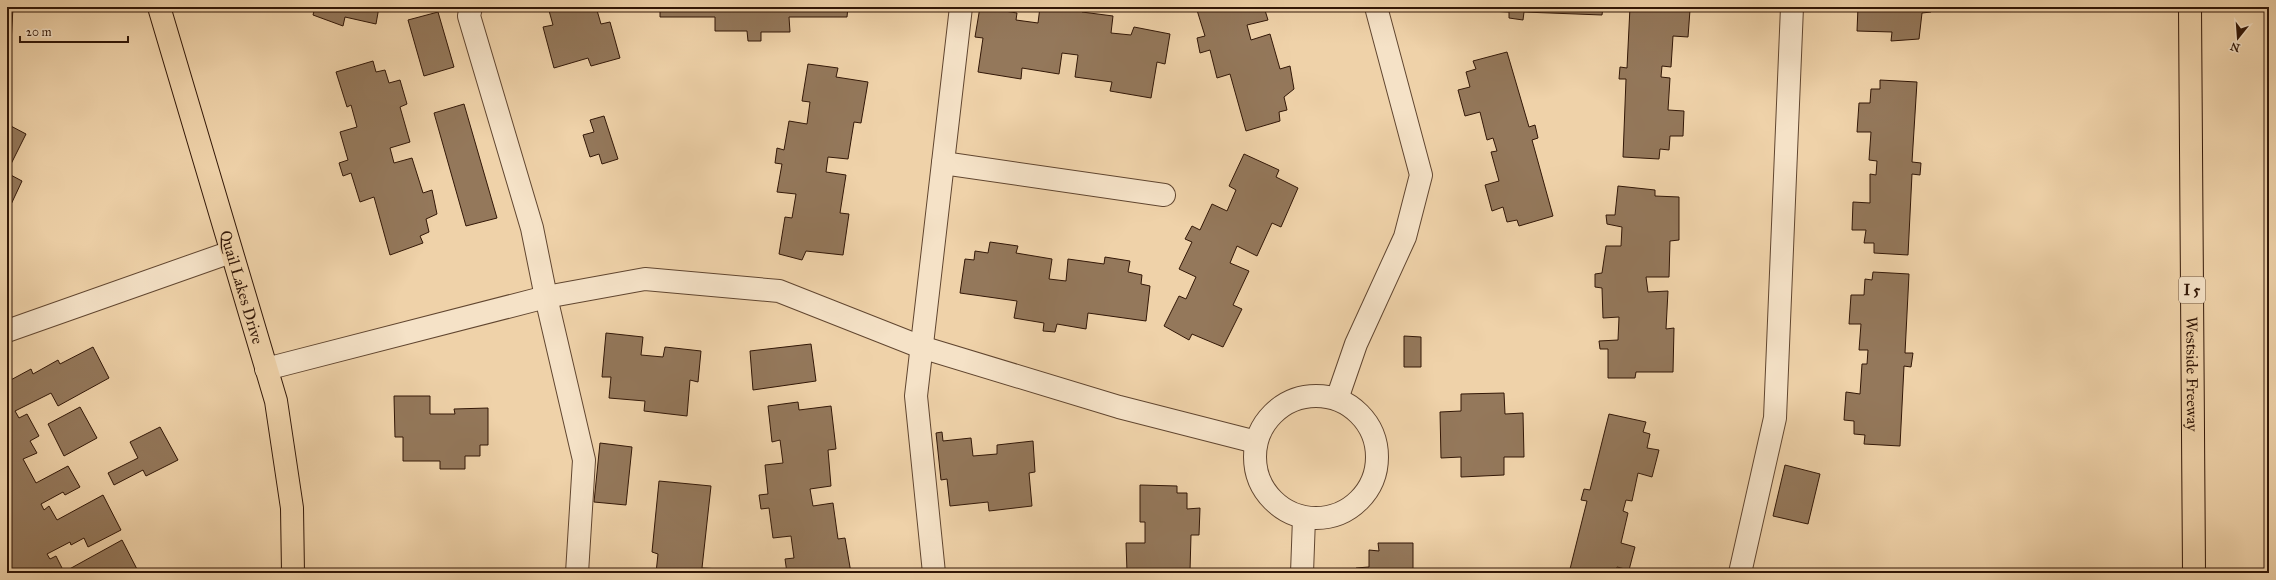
<svg xmlns="http://www.w3.org/2000/svg" width="2276" height="580" font-family="'IM FELL Great Primer',serif">
<rect width="100%" height="100%" fill="#efd2a9"/>
<filter id="stains"><feTurbulence type="fractalNoise" baseFrequency=".005" numOctaves="4"/><feColorMatrix values="0 0 0 0 .2 0 0 0 0 .09 0 0 0 0 .02 0 0 0 .5 -.17"/></filter>
<radialGradient id="worn" r=".72"><stop offset=".6" stop-color="#630" stop-opacity="0"/><stop offset="1" stop-color="#630" stop-opacity=".3"/></radialGradient>
<g fill="#94785b" stroke="#321707">
<path d="M7,7H13L9,81H7Z"/>
<path d="M315,7H379L376,24L345,17L343,26L313,15Z"/>
<path d="M548,7H596L601,24L610,22L620,58L591,66L588,58L554,68L543,27L553,25Z"/>
<path d="M660,7H848L847,17H789L790,32H761V41H748L747,31H715V17H660Z"/>
<path d="M980,7L1017,13L1016,20L1038,23L1040,7L1070,11V7H1083L1082,12L1113,16L1111,33L1131,35L1134,27L1170,34L1165,64L1157,62L1151,98L1110,91L1112,82L1075,77L1078,55L1062,53L1059,74L1022,68L1021,79L978,72L983,38L975,37Z"/>
<path d="M1196,7H1264L1268,20L1247,25L1251,40L1270,34L1280,69L1290,66L1294,89L1284,97L1287,110L1279,112L1280,121L1246,131L1230,74L1217,78L1210,50L1200,53L1197,38L1205,36Z"/>
<path d="M1603,7L1602,15L1524,12L1523,20L1509,18V12L1433,8Z"/>
<path d="M1630,7H1677V9L1690,10L1688,37L1673,36L1671,67L1662,66L1661,77L1670,78L1668,110L1684,111L1683,136H1670L1669,150L1660,149L1659,159L1623,157L1626,79H1619L1620,67L1627,68Z"/>
<path d="M1858,7H1932L1931,12L1922,13L1919,39L1891,41L1892,32L1857,31Z"/>
<path d="M438,12L454,67L424,76L408,20Z"/>
<path d="M1507,52L1529,127L1535,125L1538,138L1532,140L1553,216L1519,226L1517,220L1507,222L1503,207L1492,211L1485,185L1499,181L1491,152L1497,151L1493,138L1487,140L1480,112L1465,116L1458,90L1470,87L1466,72L1476,69L1473,61Z"/>
<path d="M373,61L376,72L385,70L389,83L400,80L407,104L400,107L410,142L390,148L394,163L412,158L423,193L432,190L437,214L426,219L429,232L420,236L423,243L390,255L374,197L360,202L351,173L343,176L339,163L348,160L340,132L357,127L351,105L347,107L336,72Z"/>
<path d="M808,64L838,68L836,77L868,82L861,123L854,122L848,159L828,157L826,172L846,175L840,213L849,214L843,255L806,251L802,260L779,254L785,217L792,218L796,194L777,192L782,164L775,163L777,148L784,150L789,121L807,124L810,102L802,101Z"/>
<path d="M1880,80L1917,82L1912,162L1921,163L1920,175L1912,174L1908,255L1874,253V243H1864L1866,230H1852L1853,202L1870,203V174L1876,175L1877,161L1869,160L1871,132H1857L1859,103H1870L1871,89H1880Z"/>
<path d="M464,104L497,218L466,226L434,113Z"/>
<path d="M604,116L618,159L602,164L599,154L590,157L583,135L594,132L590,120Z"/>
<path d="M7,124L26,134L7,172Z"/>
<path d="M1244,154L1279,170L1276,177L1298,188L1281,227L1272,223L1257,256L1237,246L1230,263L1249,271L1233,305L1242,309L1223,347L1192,334L1189,340L1164,326L1179,296L1186,299L1196,277L1179,269L1192,242L1185,239L1192,226L1200,230L1212,204L1227,211L1236,190L1229,186Z"/>
<path d="M7,173L22,181L7,213Z"/>
<path d="M1618,186L1655,190V196L1679,197V240L1670,241L1669,277H1646L1648,292L1668,291L1666,329L1674,328L1673,372H1636L1635,378H1608V349H1600L1599,341L1618,340L1619,317L1603,318L1602,288L1595,287V274L1602,273L1606,246H1621L1622,227L1607,224L1606,215H1615Z"/>
<path d="M990,242L1018,246L1016,253L1052,259L1049,279L1066,281L1068,259L1104,264L1105,257L1130,261L1128,272L1142,275L1141,284L1150,286L1146,321L1088,313L1086,329L1057,324L1055,332L1043,331L1044,323L1014,318L1017,301L960,293L965,259L974,260L975,251L988,253Z"/>
<path d="M1873,272L1909,274L1905,353H1913L1911,367L1904,366L1900,446L1864,444L1865,435L1854,434V421L1844,420L1846,392L1860,394L1862,364H1867L1868,350H1859L1861,324H1849L1851,295H1864L1865,279L1872,280Z"/>
<path d="M606,333L643,337L641,355L663,357L665,347L701,351L698,382L690,380L687,416L644,411L645,401L609,398L611,377H602Z"/>
<path d="M1404,336L1421,337V367H1404Z"/>
<path d="M811,344L816,381L753,390L750,351Z"/>
<path d="M93,347L109,378L58,406L51,393L15,411L19,418L27,414L39,436L30,441L37,453L23,459L36,483L68,466L80,487L65,495L63,492L41,504L44,510L49,506L57,520L103,495L121,530L88,547L84,538L71,545L70,542L47,554L50,559L56,556L64,572L122,540L139,573H7V382L31,369L33,374L58,360L60,364Z"/>
<path d="M1504,393L1505,414L1523,413L1524,457H1504V475L1461,477V457L1441,458L1440,412L1461,411V394Z"/>
<path d="M394,396H430V414H455L454,409L488,408V445H480V456H465V469H440V461H403V437H395Z"/>
<path d="M798,402L799,410L831,406L836,449L828,450L831,486L810,489L813,506L833,503L838,539L845,538L851,573H787L785,559L794,558L791,536L773,538L769,508L761,509L759,495L768,494L765,465L783,463L780,440L772,442L768,406Z"/>
<path d="M80,407L97,438L64,456L48,424Z"/>
<path d="M1609,414L1646,422L1643,432L1650,434L1647,448L1659,450L1652,477L1638,473L1632,501L1626,500L1623,511L1628,513L1621,543L1635,547L1629,570L1617,567L1616,573H1569L1587,501L1581,500L1584,489L1590,490Z"/>
<path d="M160,427L178,460L146,476L143,470L114,485L108,473L138,458L130,442Z"/>
<path d="M942,432L943,441L971,438L973,456L997,454V445L1033,441L1035,472L1029,473L1032,506L989,511L988,502L950,506L947,479L941,480L936,433Z"/>
<path d="M600,443L632,447L626,505L594,502Z"/>
<path d="M1785,465L1820,474L1808,524L1773,516Z"/>
<path d="M659,481L711,486L702,568L722,569L721,573H656L658,554L652,552Z"/>
<path d="M1140,485L1177,486V493H1187V509L1200,508L1199,535H1191L1190,571L1118,573L1127,572L1126,543H1145V522H1140Z"/>
<path d="M1378,543H1413V573H1356V568L1369,567V550L1379,551Z"/>
</g>
<g fill="none" stroke-linecap="round" stroke-linejoin="round">
<defs>
<g id="minor">
<path d="M471,7L469,16L532,228L546,297L584,460L577,573"/>
<path d="M943,163L1164,195"/>
<path d="M7,331L231,252"/>
<path d="M266,369L546,297L645,279L779,291L921,347L1119,407L1256,442"/>
<circle cx="1316" cy="457" r="61"/>
<path d="M1337,399L1356,344L1405,237L1421,175L1376,7"/>
<path d="M934,573L916,396L961,7"/>
<path d="M1302,573L1304,518"/>
<path d="M1740,573L1775,418L1792,7"/>
</g>
<g id="major">
<path id="s1" d="M159,7L276,401L292,508L293,573"/>
</g>
<g id="highway">
<path id="s2" d="M2190,7L2194,573"/>
</g>
</defs>
<use href="#minor" stroke="#614630" stroke-width="24"/>
<use href="#major" stroke="#321707" stroke-width="24"/>
<use href="#highway" stroke="#321707" stroke-width="24"/>
<use href="#minor" stroke="#f5e2c7" stroke-width="22"/>
<use href="#major" stroke="#efd2a9" stroke-width="22"/>
<use href="#highway" stroke="#efd2a9" stroke-width="22"/>
</g>
<g text-anchor="middle" dominant-baseline="central" stroke-width="3" stroke-linejoin="round" paint-order="stroke">
<rect fill="#f5e2c7" stroke="#6c5441" stroke-width="1" x="2179" y="277" width="26" height="26" rx="3"/>
<g font-size="15" font-weight="bold" fill="#321707">
<text x="2192" y="290">I 5</text>
</g>
<g font-size="16" fill="#321707" stroke="#f5e2c7">
<text stroke="none"><textPath href="#s1" startOffset="292">Quail Lakes Drive</textPath></text>
<text stroke="none"><textPath href="#s2" startOffset="367">Westside Freeway</textPath></text>
</g>
</g>
<rect width="2276" height="580" fill="none" stroke="#efd2a9" stroke-width="24"/>
<rect x="8" y="8" width="2260" height="564" fill="none" stroke="#321707" stroke-width="2"/>
<rect x="12" y="12" width="2252" height="556" fill="none" stroke="#321707"/>
<g transform="translate(2238 38) rotate(197)" stroke="#f5e2c7" stroke-width="3" paint-order="stroke">
<path d="M0-3L7 15L0 10L-7 15Z" fill="#321707"/>
<text y="-6" font-size="11" font-weight="bold" text-anchor="middle" fill="#321707">N</text>
</g>
<path d="M20 36v6h108v-6" fill="none" stroke="#321707" stroke-width="2"/>
<text x="26" y="36" font-size="12" fill="#321707" stroke="#f5e2c7" stroke-width="3" paint-order="stroke">20 m</text>
<rect width="100%" height="100%" filter="url(#stains)"/>
<rect width="100%" height="100%" fill="url(#worn)"/>
</svg>
